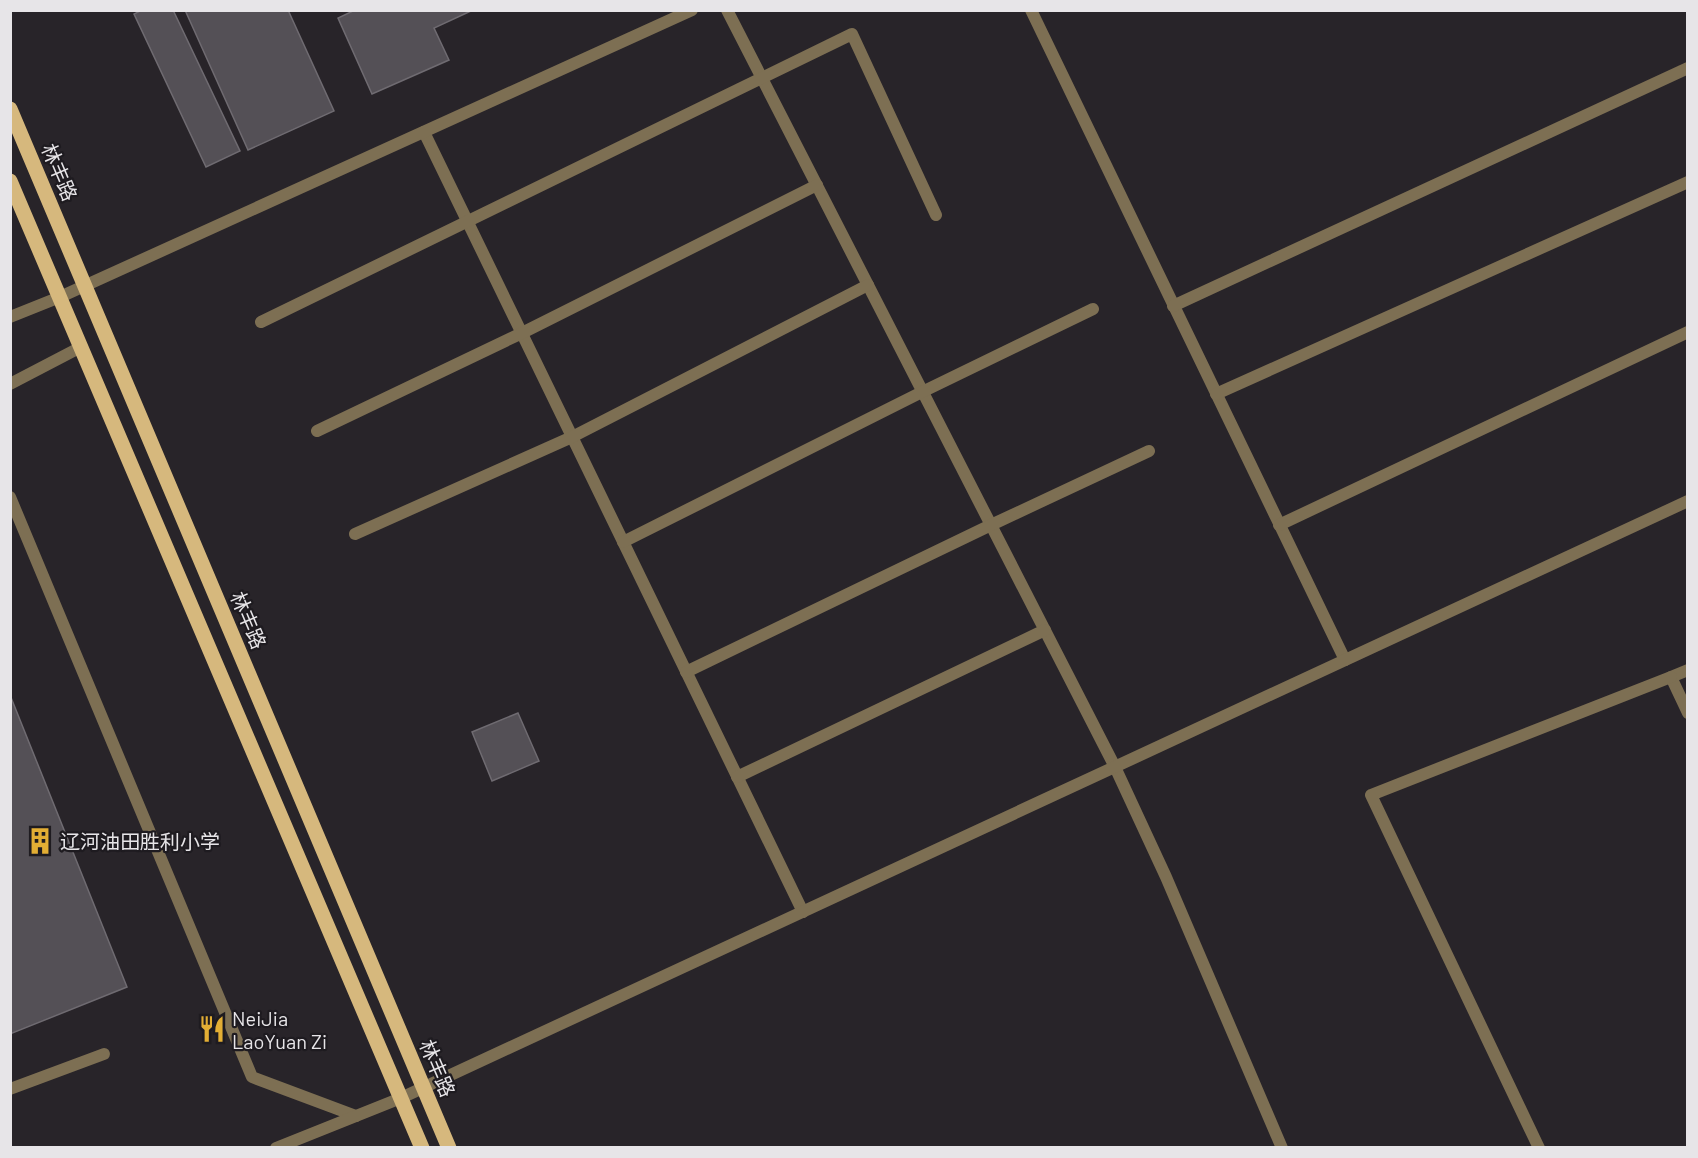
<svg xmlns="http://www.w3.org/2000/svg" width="1698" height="1158" font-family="Barlow,'Noto Sans SC',sans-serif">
<rect width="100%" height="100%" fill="#282429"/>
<g fill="#545056" stroke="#6f6b71" stroke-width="1.5">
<path d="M142,10H173L240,151L206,167L134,14Z"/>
<path d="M185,10H288L334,111L248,150Z"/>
<path d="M355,10H473L434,28L449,60L372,94L338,18Z"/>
<path d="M10,695L127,987L10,1034Z"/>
<path d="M518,713L539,761L492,781L472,732Z"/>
</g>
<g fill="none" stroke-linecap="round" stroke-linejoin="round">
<g stroke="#7d6f53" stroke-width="12">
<path d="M727,10L1115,767L1166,877L1282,1148"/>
<path d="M1031,10L1345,660"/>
<path d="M424,132L803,912"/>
<path d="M1173,306L1688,68"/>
<path d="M10,317L60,297L692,10"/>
<path d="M261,322L852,34L936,215"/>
<path d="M10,384L81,347"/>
<path d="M1216,394L1688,182"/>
<path d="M317,431L522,333L817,185"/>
<path d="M10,497L252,1077L356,1116"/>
<path d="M1279,525L1688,332"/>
<path d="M355,534L572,437L868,285"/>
<path d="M623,542L922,392L1093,309"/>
<path d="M1688,670L1671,677L1688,713"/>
<path d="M686,672L991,525L1149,451"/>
<path d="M737,777L1045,630"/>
<path d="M10,1089L104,1054"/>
<path d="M276,1148L401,1098L1688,501"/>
<path d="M1539,1148L1371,795L1671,677"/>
</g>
<g stroke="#d6b87d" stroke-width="15">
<path d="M10,109L449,1148"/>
<path d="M10,181L422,1148"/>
</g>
</g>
<defs>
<symbol id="building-bare" viewBox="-9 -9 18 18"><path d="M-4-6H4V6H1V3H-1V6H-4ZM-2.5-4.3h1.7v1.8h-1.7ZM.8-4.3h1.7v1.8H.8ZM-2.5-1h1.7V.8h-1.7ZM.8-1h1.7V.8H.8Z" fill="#e3ae34" stroke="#1e1b20" stroke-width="2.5" paint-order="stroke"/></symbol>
<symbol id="restaurant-bare" viewBox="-9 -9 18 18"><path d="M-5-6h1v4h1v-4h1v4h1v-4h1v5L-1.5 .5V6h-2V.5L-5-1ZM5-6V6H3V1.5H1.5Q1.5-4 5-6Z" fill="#e3ae34" stroke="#1e1b20" stroke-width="2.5" paint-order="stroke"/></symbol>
</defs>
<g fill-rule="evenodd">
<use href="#building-bare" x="21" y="822" width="38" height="38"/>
<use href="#restaurant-bare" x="193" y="1010" width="38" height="38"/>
</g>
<g text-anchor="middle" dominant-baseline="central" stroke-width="4.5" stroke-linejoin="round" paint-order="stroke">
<g font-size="20" fill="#e7e5e8" stroke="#1e1b20">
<text transform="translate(60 172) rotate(67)">林丰路</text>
<text transform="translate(249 620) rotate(67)">林丰路</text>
<text transform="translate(438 1068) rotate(67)">林丰路</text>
</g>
<g font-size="20" fill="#e7e5e8" stroke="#1e1b20" text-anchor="start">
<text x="60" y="841">辽河油田胜利小学</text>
<text x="232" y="1018">NeiJia<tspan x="232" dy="23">LaoYuan Zi</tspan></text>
</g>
</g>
<rect width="1698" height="1158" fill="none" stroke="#e7e5e8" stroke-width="24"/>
</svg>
